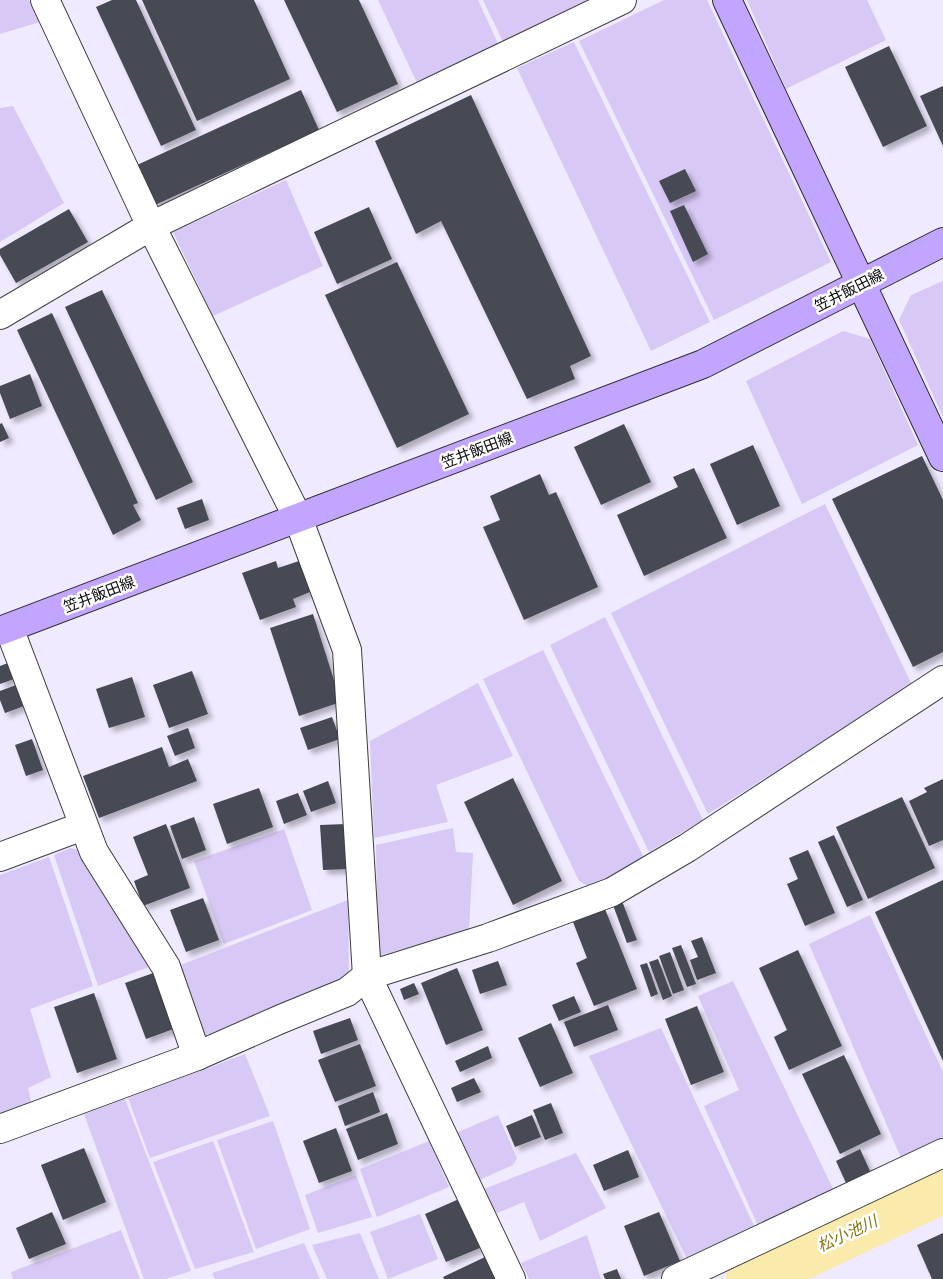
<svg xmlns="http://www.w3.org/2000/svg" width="943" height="1279" font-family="Lora,'Noto Sans JP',serif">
<defs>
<filter id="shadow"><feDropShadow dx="4.5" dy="4.5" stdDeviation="2.5" flood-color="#0004"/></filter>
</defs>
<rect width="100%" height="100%" fill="#efeaff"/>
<g fill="#d8c8f6">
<path d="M0,0H29L40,22L0,34Z"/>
<path d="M378,0H478L500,48L418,85Z"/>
<path d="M483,0H600L504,44Z"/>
<path d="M664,0H707L831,262L714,320L579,41Z"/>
<path d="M747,0H867L886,40L786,89Z"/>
<path d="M574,42L710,322L651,351L517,68Z"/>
<path d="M13,106L64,203L0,242V108Z"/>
<path d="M286,180L323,266L213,316L173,232Z"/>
<path d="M943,281V417L899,320L911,295Z"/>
<path d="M843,331L870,339L918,445L802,504L746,381Z"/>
<path d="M825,504L912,685L708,814L611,613Z"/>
<path d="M605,617L703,820L649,852L550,645Z"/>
<path d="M543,650L644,858L613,880L588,886L579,881L483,679Z"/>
<path d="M478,683L513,756L436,785L448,822L374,838L370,741Z"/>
<path d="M453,828L456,852L473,853L469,930L378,956L376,845Z"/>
<path d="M284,829L312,910L224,944L194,861Z"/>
<path d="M70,848L84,851L154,965L98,986L54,855Z"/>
<path d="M49,857L93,986L30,1009L51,1077L28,1088L32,1107L0,1119V875Z"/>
<path d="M348,900L349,978L204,1036L178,966Z"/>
<path d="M870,915L943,1072V1138L901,1158L809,944Z"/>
<path d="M733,981L835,1193L759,1228L704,1106L739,1090L698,996Z"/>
<path d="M661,1028L756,1230L689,1263L589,1056Z"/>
<path d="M245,1054L270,1116L150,1158L128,1098Z"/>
<path d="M125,1099L191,1271L165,1279H144L84,1114Z"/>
<path d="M498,1115L517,1158L513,1165L477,1181L456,1133Z"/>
<path d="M273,1121L310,1229L256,1249L217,1140Z"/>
<path d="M213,1141L254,1252L195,1269L153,1162Z"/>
<path d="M429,1141L449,1187L377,1217L360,1169Z"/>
<path d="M576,1153L606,1208L540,1241L524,1202L495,1214L484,1189Z"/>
<path d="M356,1175L372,1217L318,1233L305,1195Z"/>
<path d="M420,1214L438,1259L388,1279L370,1232Z"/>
<path d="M121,1230L140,1279H13L11,1272Z"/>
<path d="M360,1233L379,1279H327L312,1245Z"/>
<path d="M587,1235L601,1279H529L521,1263Z"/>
<path d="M304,1243L320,1279H215L212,1273Z"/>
</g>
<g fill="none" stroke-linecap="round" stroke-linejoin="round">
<path stroke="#faeaab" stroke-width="50" d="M751,1279L943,1188"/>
</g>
<g fill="#474954" filter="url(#shadow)">
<path d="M112,0H136L196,130L161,146L96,7Z"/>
<path d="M142,0H254L290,79L197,121Z"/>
<path d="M284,0H359L398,84L337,112Z"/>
<path d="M889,46L927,126L883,147L845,67Z"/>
<path d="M943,86V146L920,96Z"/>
<path d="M301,90L319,130L155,205L137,165Z"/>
<path d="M471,95L591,356L570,366L575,379L527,399L441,221L416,234L375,141Z"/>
<path d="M685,169L696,191L670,203L659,181Z"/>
<path d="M684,205L708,254L693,262L670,211Z"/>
<path d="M369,207L392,259L337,284L314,232Z"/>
<path d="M69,209L88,242L16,283L0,255V249Z"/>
<path d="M397,262L469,414L397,448L325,295Z"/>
<path d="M102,290L193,482L156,500L65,307Z"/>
<path d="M52,313L138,503L133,505L141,520L113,535L17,330Z"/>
<path d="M30,374L42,406L10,419L0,393V386Z"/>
<path d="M2,423L9,438L0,442V424Z"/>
<path d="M624,424L651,482L601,505L574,447Z"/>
<path d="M753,445L780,506L737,525L710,464Z"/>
<path d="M922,456L943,500V652L913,667L832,499Z"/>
<path d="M694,468L727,538L644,576L617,515L678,487L673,477Z"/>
<path d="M540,474L549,495L556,492L598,587L524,620L483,527L500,520L490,496Z"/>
<path d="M202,499L209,520L185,529L177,508Z"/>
<path d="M276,561L278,568L299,561L310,592L293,599L296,607L260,620L242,573Z"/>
<path d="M313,614L341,702L299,716L270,628Z"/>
<path d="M8,663L14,679L0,684V666Z"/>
<path d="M192,671L208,714L169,728L153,685Z"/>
<path d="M132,677L145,717L109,728L96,689Z"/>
<path d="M16,685L24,706L5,713L0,700V691Z"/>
<path d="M332,717L340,739L308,750L300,728Z"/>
<path d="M188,728L195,748L175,756L167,736Z"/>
<path d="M32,739L43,770L26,776L15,745Z"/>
<path d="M162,747L169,767L188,759L197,781L99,818L83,776Z"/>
<path d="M513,778L562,881L513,905L464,802Z"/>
<path d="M943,779V840L929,846L909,801L927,792L924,788Z"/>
<path d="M328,781L336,803L311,812L303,791Z"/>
<path d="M259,788L273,827L227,844L213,804Z"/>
<path d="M298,793L307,815L284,824L276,801Z"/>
<path d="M902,797L935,868L868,899L836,827Z"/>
<path d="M194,817L206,850L182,859L170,826Z"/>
<path d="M166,824L190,888L143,906L134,881L148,875L133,837Z"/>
<path d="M346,824L348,869L323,870L320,825Z"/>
<path d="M834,835L863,900L847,907L818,842Z"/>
<path d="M808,850L835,913L805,926L787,884L798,879L789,858Z"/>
<path d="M943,880V1061L875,912Z"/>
<path d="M203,898L219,940L186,952L170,910Z"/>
<path d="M622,901L637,940L627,943L613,905Z"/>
<path d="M605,909L637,989L594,1006L576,963L587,958L573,922Z"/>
<path d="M702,937L716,973L697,980L690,960L698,957L691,941Z"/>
<path d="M681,945L696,984L687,987L672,948Z"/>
<path d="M798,950L842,1046L789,1070L774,1037L787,1030L759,968Z"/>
<path d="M670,952L684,990L673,994L659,956Z"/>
<path d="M658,959L672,996L663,1000L649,962Z"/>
<path d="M498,961L507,985L480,994L472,970Z"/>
<path d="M647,963L658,994L651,997L640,965Z"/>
<path d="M457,968L483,1030L446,1045L421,983Z"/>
<path d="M159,971L179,1027L146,1039L125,983Z"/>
<path d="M414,983L419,994L404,1000L400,989Z"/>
<path d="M94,993L117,1059L77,1073L54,1007Z"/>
<path d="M574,996L581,1012L559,1021L552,1005Z"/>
<path d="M608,1005L618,1030L574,1047L564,1022Z"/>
<path d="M697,1006L724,1072L691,1085L665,1019Z"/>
<path d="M350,1018L358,1040L321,1054L313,1031Z"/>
<path d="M551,1023L573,1073L540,1087L518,1038Z"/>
<path d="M360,1044L376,1086L335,1102L318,1060Z"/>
<path d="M488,1046L492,1058L460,1072L455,1061Z"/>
<path d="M844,1055L881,1134L840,1154L802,1074Z"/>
<path d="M474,1078L481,1092L457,1102L451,1088Z"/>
<path d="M373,1092L380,1112L345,1126L338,1106Z"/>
<path d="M551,1103L563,1133L545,1140L533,1110Z"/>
<path d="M387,1113L398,1144L358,1160L346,1129Z"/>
<path d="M532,1115L541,1137L515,1147L506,1126Z"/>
<path d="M336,1128L352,1171L319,1183L303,1141Z"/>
<path d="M84,1148L106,1202L63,1220L41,1165Z"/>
<path d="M860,1149L870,1171L846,1183L836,1161Z"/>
<path d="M628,1150L639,1177L604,1191L593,1165Z"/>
<path d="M459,1199L480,1248L446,1262L425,1214Z"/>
<path d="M52,1212L66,1244L29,1259L16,1228Z"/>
<path d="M659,1212L680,1261L644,1276L624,1226Z"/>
<path d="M943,1233V1279H932L917,1245Z"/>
<path d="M485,1257L495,1279H444L443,1277Z"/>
<path d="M617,1269L621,1279H605L603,1274Z"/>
</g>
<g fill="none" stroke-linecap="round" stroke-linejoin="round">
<defs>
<g id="street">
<path d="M45,0L151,226L298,518L347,650L367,976L511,1279"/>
<path d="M0,315L151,226L622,0"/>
<path d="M9,628L94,852L166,967L197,1056"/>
<path d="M0,857L83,826"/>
<path d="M0,1129L197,1056L281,1019L347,992L367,976L488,938L612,892L687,848L943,680"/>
<path d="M676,1279L943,1153"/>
</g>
<g id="secondary">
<path d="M727,0L943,457"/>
<path d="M0,631L703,364L943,242"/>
</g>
</defs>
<use href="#street" stroke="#3e3e3e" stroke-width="30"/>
<use href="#secondary" stroke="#2d2d2d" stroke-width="30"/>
<use href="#street" stroke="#fff" stroke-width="28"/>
<use href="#secondary" stroke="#c2a5ff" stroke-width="28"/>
</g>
<g text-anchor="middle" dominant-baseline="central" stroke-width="5" stroke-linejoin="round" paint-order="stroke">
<g font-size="15" fill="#0b0b0b" stroke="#fff">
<text transform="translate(849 290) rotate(-27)">笠井飯田線</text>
<text transform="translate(477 450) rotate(-21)">笠井飯田線</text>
<text transform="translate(99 594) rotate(-21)">笠井飯田線</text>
</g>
<g font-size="16" font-style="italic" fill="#86770f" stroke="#fff">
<text transform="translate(847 1233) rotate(-25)">松小池川</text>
</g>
</g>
</svg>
